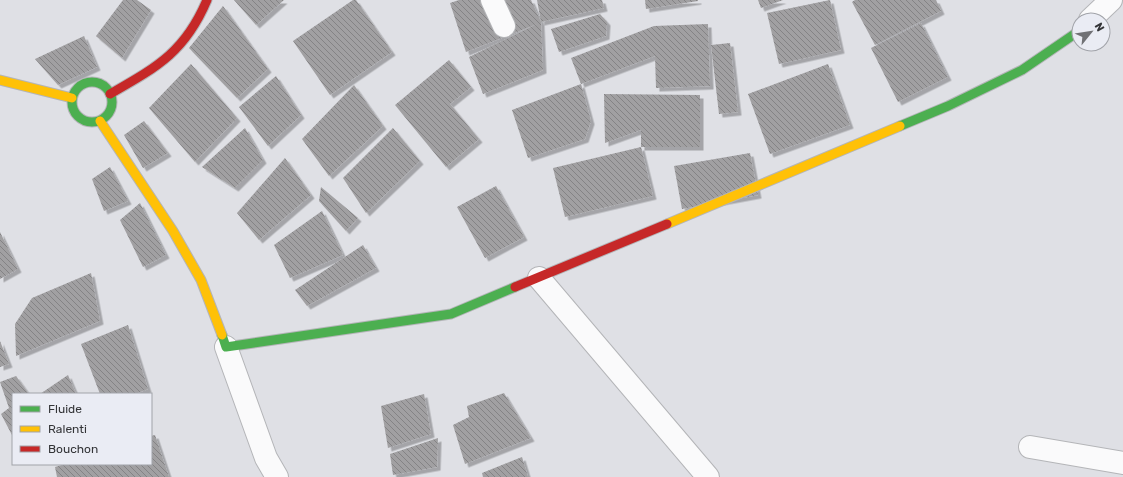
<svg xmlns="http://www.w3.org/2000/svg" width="1123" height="477" font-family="Rubik,sans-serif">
<defs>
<pattern id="building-back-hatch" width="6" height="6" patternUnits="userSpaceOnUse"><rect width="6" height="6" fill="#a1a0a2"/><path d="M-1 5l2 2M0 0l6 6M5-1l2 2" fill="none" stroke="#848385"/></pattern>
<filter id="shadow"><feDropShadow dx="3.5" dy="3.5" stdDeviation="0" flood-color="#0004"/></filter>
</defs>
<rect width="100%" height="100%" fill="#dfe0e5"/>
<g fill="url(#building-back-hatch)" filter="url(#shadow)">
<path d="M123,0H137L151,10L122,58L96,36Z"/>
<path d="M234,0H284L256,25Z"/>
<path d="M353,0H356L392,52L330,95L293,41Z"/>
<path d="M459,0H531L541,22L543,70L483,94L469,57L537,24L466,52L450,3Z"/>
<path d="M537,0H602L604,8L541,22Z"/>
<path d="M645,0H698V1L646,9Z"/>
<path d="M758,0H783L761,8Z"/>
<path d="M830,0L841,50L779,64L767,13Z"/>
<path d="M855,0H936L941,11L875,45L852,2Z"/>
<path d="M223,6L268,69L237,98L189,48Z"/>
<path d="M600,14L607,22L606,36L559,52L551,29Z"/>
<path d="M921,23L948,77L898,102L871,48Z"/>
<path d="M708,24L710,86L656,88L655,56L581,84L571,58L654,26Z"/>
<path d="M84,36L97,67L58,85L35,59Z"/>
<path d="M730,43L738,112L719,114L711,45Z"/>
<path d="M449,60L471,87L450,104L479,139L446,167L395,105Z"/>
<path d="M191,64L237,118L195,162L149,108Z"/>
<path d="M828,64L850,125L770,154L748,94Z"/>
<path d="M276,76L301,115L268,146L239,107Z"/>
<path d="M581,84L591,121L585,139L528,158L512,110Z"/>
<path d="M354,85L383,126L329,176L302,139Z"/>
<path d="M604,94L700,95V147H641V130L605,143Z"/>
<path d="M144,121L168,153L143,168L124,135Z"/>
<path d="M245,128L263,160L235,188L202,167Z"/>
<path d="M393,128L420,161L366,213L343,178Z"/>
<path d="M641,147L653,196L565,217L553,168Z"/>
<path d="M750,153L758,195L682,209L674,166Z"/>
<path d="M285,158L311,195L259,240L237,213Z"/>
<path d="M110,167L128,201L104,211L92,179Z"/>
<path d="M496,186L524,237L485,258L457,207Z"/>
<path d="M321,187L358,218L346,231L319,201Z"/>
<path d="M140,203L166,255L143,267L120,220Z"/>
<path d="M322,211L343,255L290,278L274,245Z"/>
<path d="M0,232L18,269L0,279Z"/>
<path d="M363,245L376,268L307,306L295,290Z"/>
<path d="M91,273L100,321L16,356L15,324L32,298Z"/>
<path d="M128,325L148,389L135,394H100L81,344Z"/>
<path d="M0,341L9,364L0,367Z"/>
<path d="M68,375L76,394H40Z"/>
<path d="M16,376L29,394H13V437L1,414L9,408L0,382Z"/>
<path d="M504,393L531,438L465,464L453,425L469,417L467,406Z"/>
<path d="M424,394L431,434L388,448L381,406Z"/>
<path d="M155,435L169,477H57L55,467L65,464H151V436Z"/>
<path d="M438,438L437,467L393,475L390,454Z"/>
<path d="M522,457L528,477H483L482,473Z"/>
</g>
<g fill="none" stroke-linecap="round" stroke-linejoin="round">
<defs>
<g id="street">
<path d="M492,0L504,26"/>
<path d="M1090,20L1111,0"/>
<path d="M539,278L708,477"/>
<path d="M226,347L266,458L277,477"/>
<path d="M1030,447L1123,463"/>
</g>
<g id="fast">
<circle cx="92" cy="102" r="20"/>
<path d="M900,126L948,106L1022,70L1079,31"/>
<path d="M222,335L226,347L451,314L515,287"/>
</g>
<g id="slow">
<path d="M0,80L72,98"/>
<path d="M100,121L173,231L201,280L222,335"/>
<path d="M667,224L900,126"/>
</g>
<g id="jam">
<path d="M110,94C157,67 185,52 207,0"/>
<path d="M515,287L667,224"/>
</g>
</defs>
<use href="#street" stroke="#b4b5b8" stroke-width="24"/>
<use href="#fast" stroke="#b4b5b8" stroke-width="11"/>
<use href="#slow" stroke="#b4b5b8" stroke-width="11"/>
<use href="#jam" stroke="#b4b5b8" stroke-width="11"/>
<use href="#street" stroke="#fafafb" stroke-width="22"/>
<use href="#fast" stroke="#4caf50" stroke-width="9"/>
<use href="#slow" stroke="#ffc107" stroke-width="9"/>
<use href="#jam" stroke="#c62828" stroke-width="9"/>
</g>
<rect x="12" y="393" width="140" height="72" fill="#eaecf4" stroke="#a1a3a9"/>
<rect x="20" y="406" width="20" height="6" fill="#4caf50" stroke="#a1a3a9"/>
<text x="48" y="413" font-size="12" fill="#343538">Fluide</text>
<rect x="20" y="426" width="20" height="6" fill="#ffc107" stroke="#a1a3a9"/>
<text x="48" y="433" font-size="12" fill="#343538">Ralenti</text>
<rect x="20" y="446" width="20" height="6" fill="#c62828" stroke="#a1a3a9"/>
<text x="48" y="453" font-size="12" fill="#343538">Bouchon</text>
<g transform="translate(1091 32) rotate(60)"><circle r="19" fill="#eaecf4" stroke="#a1a3a9"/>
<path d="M0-3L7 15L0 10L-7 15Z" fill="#707175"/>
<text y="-6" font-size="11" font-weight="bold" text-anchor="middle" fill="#343538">N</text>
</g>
</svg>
